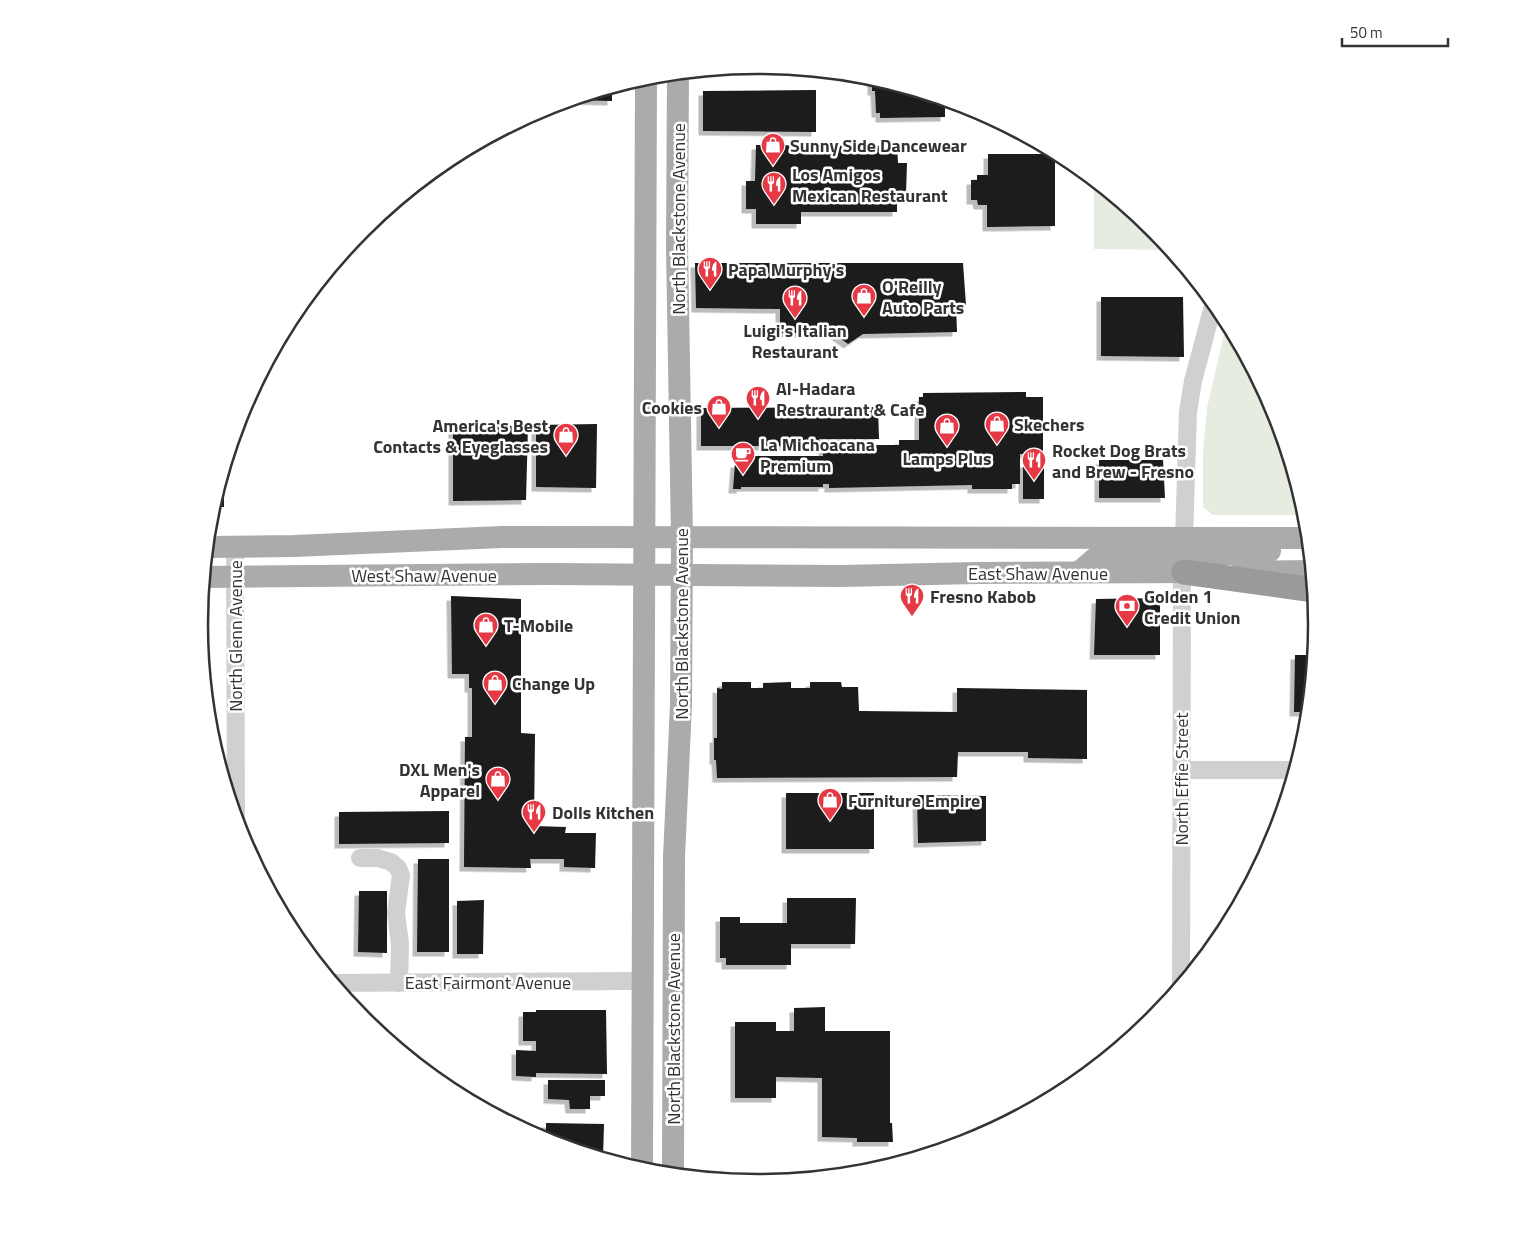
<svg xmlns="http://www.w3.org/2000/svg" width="1517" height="1248" font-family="'Titillium Web',sans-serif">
<defs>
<filter id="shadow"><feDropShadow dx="-4.5" dy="4.5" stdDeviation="0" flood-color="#0004"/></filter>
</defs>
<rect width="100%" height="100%" fill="#fff"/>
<g fill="#e6ecdf">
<path d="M1094,180L1154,229L1171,250L1094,249Z"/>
<path d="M1227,321L1275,410L1307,515H1213L1203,507V453L1207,408Z"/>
</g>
<g fill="#1a1a1a" filter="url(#shadow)">
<path d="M872,77L945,99V117L880,118V113H876L875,91H872Z"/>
<path d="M612,87V101L570,100Z"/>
<path d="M816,90V132L703,131V91Z"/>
<path d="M756,145L897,146L898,163H907L906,194H897V212H801V224H756V209H746V181H755Z"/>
<path d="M988,154H1055V226L987,227V205H978L977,200H971V180H977V175H988Z"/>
<path d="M695,263H963L966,305L956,306L957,332L863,334L848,344L833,333H780V309L696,308Z"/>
<path d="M1101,297H1183L1184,357L1101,356Z"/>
<path d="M1026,392V397H1043V454H1020V484H1012V489H972V485L829,488V484H823V487H741V489H733L735,463H741V456H823V445H899V440H919V397H923V393Z"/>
<path d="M878,407L879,439H819V446H701V408Z"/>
<path d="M597,424L596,488L536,487V425Z"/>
<path d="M453,425L528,426L526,500L453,501Z"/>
<path d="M1099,460H1163L1165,498H1099Z"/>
<rect x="1023" y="463" width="21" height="36"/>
<path d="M220,484H224V507H213Z"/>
<path d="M451,596L521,599V733L535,734L534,826L566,827L565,833H596L595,868L564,867V859H530L531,868L464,867L465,737H472V688H469V674H452Z"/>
<path d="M1160,598V655H1094L1096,599Z"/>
<path d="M1295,655H1314L1309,712H1294Z"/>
<path d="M722,682H751V688H763V683L791,682V688H810V682H841L842,687H858L859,711L957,712V688L1087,690V759L1028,758V752H958L957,777L717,778L716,760H714V738H717V688L722,689Z"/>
<rect x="786" y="793" width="88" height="56"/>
<path d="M917,795L986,796V841L918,843Z"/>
<path d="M449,811V843L339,844V812Z"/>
<path d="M418,859H449V952H417Z"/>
<path d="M359,891H387V953L358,952Z"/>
<path d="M787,898H856L855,944H791V965H726V958H720V917H740V923H787Z"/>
<path d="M484,900L483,954H457V901Z"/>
<path d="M825,1007V1031H890V1123H892L893,1142H857V1138L822,1137V1078L776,1077V1098H735V1022H776V1031H794V1008Z"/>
<path d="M536,1010H606L607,1074L536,1073V1077L516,1076V1050L536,1051V1041H523V1012H536Z"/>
<path d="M548,1080H605V1096H590V1109H570L569,1100L548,1099Z"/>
<path d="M546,1123L604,1124L603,1158L546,1141Z"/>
</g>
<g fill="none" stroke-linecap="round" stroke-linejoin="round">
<g stroke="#d0d0d0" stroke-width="18">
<path d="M1184,539L1188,412L1193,381L1214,302"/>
<path d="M235,546L236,817"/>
<path d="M1182,770H1296"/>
<path d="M360,858H378L391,862L398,868L401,875L396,913L400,944L399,983"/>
<path d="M334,983L642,981"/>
<path d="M1181,987L1182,572"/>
</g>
<g stroke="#ababab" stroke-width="22">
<path d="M207,547L294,546L502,537L1309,538"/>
<path d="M1079,572L1098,556L1170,555L1179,551"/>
<path d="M1182,572L1186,563L1200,555L1246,554L1270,551"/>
<path d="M1241,572L1312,571"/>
<path d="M204,577L549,574L841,576L977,573L1201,572"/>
<path d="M642,1170L646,77"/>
<path d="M673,1175L674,857L681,705L682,538L677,246L678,73"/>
</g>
<path stroke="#9a9a9a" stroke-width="25" d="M1184,572L1314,590"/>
</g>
<defs>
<symbol id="shop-pin" viewBox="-11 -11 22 30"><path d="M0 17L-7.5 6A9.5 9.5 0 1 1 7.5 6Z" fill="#e63946" stroke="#fff"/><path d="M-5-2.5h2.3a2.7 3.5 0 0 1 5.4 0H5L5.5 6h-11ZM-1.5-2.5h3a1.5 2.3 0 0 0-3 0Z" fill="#fff"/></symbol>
<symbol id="restaurant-pin" viewBox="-11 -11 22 30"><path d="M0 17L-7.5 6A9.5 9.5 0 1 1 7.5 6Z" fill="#e63946" stroke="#fff"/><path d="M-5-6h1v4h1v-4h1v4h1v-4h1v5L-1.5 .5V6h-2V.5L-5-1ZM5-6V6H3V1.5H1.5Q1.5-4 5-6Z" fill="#fff"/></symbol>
<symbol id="cafe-pin" viewBox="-11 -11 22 30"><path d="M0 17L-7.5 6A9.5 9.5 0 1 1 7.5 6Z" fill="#e63946" stroke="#fff"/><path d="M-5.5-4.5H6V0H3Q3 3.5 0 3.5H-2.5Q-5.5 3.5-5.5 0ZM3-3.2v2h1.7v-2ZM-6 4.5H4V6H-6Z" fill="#fff"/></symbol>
<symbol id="bank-pin" viewBox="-11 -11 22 30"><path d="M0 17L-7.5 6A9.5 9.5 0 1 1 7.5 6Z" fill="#e63946" stroke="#fff"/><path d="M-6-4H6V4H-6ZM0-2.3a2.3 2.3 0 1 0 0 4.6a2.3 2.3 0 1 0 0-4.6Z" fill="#fff"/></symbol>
</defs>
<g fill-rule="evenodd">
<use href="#shop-pin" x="759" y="131" width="28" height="38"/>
<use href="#restaurant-pin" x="760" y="170" width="28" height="38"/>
<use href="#restaurant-pin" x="696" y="255" width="28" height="38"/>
<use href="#shop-pin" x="850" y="282" width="28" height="38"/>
<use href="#restaurant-pin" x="781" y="284" width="28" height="38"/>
<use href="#restaurant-pin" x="744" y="384" width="28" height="38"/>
<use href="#shop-pin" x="705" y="393" width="28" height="38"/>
<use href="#shop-pin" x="983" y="410" width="28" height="38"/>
<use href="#shop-pin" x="933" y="412" width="28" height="38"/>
<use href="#shop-pin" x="552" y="421" width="28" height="38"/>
<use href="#cafe-pin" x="729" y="440" width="28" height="38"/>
<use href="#restaurant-pin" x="1020" y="446" width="28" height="38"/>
<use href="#restaurant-pin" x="898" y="582" width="28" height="38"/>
<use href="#bank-pin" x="1113" y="592" width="28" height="38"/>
<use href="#shop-pin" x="472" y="611" width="28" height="38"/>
<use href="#shop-pin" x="481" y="669" width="28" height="38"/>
<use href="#shop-pin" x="484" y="765" width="28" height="38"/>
<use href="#shop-pin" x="816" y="786" width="28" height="38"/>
<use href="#restaurant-pin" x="520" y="798" width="28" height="38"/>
</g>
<g text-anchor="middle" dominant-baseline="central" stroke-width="5" stroke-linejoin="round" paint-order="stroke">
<g font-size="18" font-weight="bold" fill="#333" stroke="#fff" text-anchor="start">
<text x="790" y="145">Sunny Side Dancewear</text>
<text x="792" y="174">Los Amigos<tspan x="792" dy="21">Mexican Restaurant</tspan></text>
<text x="728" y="269">Papa Murphy's</text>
<text x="882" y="286">O'Reilly<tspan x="882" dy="21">Auto Parts</tspan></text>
<text x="795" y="330" text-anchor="middle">Luigi's Italian<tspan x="795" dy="21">Restaurant</tspan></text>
<text x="776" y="388">Al-Hadara<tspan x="776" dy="21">Restraurant &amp; Cafe</tspan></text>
<text x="702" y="407" text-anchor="end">Cookies</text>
<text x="1014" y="424">Skechers</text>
<text x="548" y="425" text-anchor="end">America's Best<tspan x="548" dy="21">Contacts &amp; Eyeglasses</tspan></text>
<text x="760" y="444">La Michoacana<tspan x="760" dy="21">Premium</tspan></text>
<text x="1052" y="450">Rocket Dog Brats<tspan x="1052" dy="21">and Brew - Fresno</tspan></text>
<text x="947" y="458" text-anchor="middle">Lamps Plus</text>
<text x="930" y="596">Fresno Kabob</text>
<text x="1144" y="596">Golden 1<tspan x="1144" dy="21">Credit Union</tspan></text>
<text x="504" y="625">T-Mobile</text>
<text x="512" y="683">Change Up</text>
<text x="480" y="769" text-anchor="end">DXL Men's<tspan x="480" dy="21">Apparel</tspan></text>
<text x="848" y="800">Furniture Empire</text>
<text x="552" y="812">Dolls Kitchen</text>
</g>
<g font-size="18" fill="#333" stroke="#fff">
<text transform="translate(678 219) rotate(-90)">North Blackstone Avenue</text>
<text x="1038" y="573">East Shaw Avenue</text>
<text x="424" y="575">West Shaw Avenue</text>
<text transform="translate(681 624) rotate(-90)">North Blackstone Avenue</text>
<text transform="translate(235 636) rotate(-90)">North Glenn Avenue</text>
<text transform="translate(1181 779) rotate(-90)">North Effie Street</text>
<text x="488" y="982">East Fairmont Avenue</text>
<text transform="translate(673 1029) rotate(-90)">North Blackstone Avenue</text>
</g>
</g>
<path d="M0 0H1517V1248H0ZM208 624a550 550 0 1 1 1100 0a550 550 0 1 1-1100 0Z" fill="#fff" fill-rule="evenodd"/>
<path fill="none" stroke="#333" stroke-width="2.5" d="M208 624a550 550 0 1 1 1100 0a550 550 0 1 1-1100 0Z"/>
<path d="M1342 38v8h106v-8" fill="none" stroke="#333333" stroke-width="2.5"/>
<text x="1350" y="38" font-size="15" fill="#333333" stroke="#ffffff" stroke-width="4" paint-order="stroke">50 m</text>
</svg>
